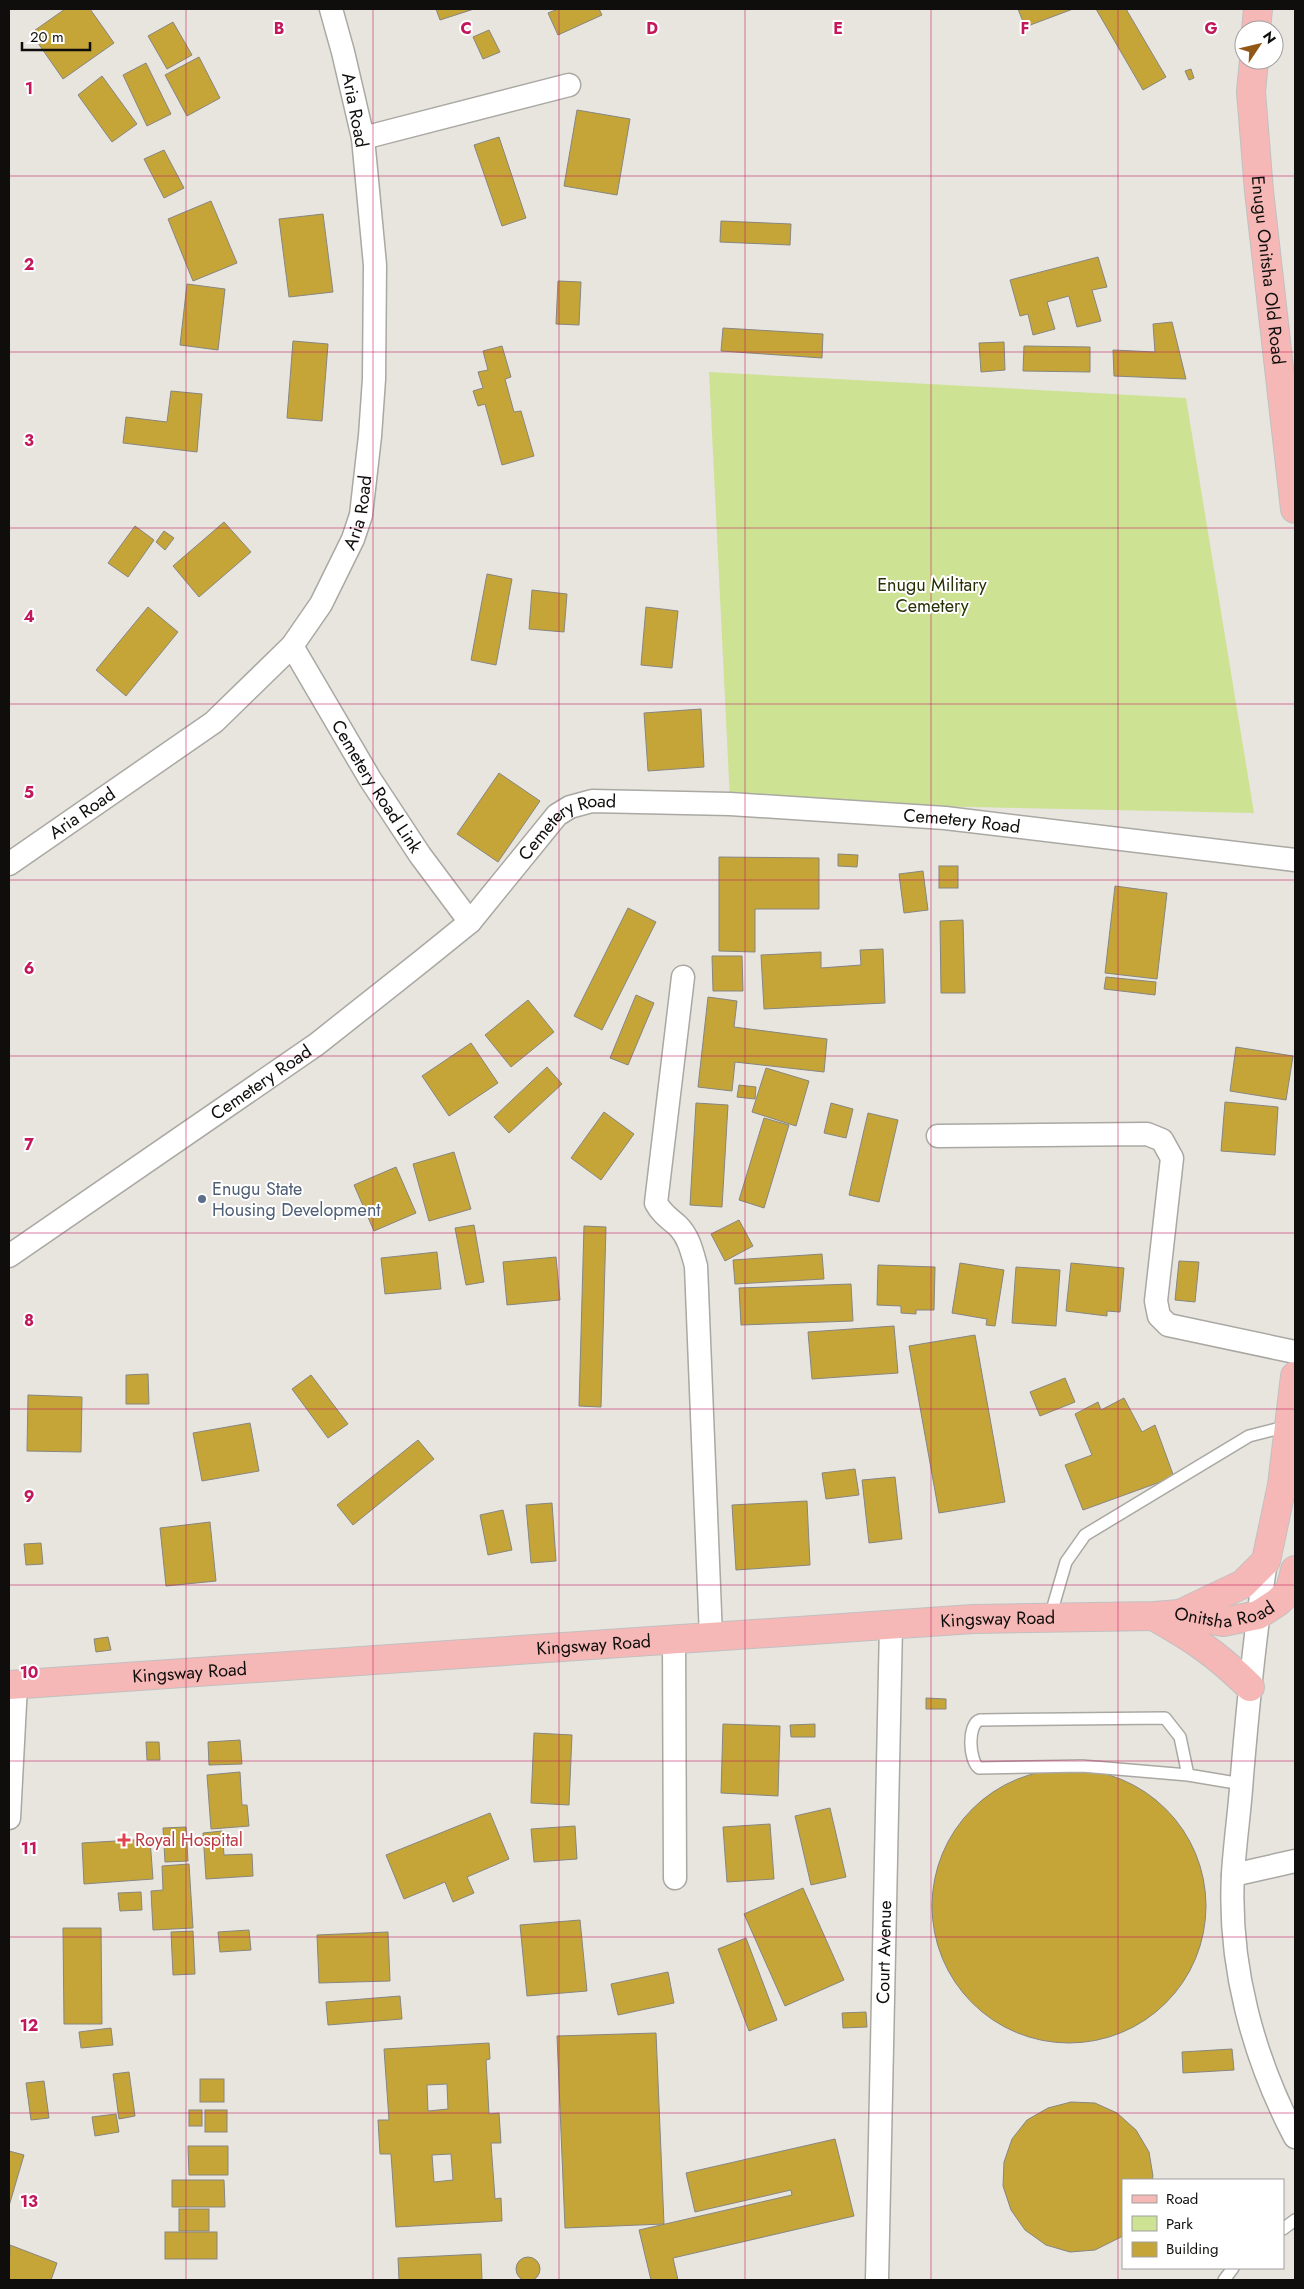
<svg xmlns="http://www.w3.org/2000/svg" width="1304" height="2289" font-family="Jost,sans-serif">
<rect width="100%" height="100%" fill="#e8e5df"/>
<path fill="#cee294" d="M709,372L1186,398L1254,813L730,802Z"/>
<g fill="#c5a538" stroke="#878680" fill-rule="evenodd">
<path d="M65,9H90L114,43L63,79L31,33Z"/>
<path d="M436,9H474L440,20Z"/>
<path d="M558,9H599L602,15L558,35L548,13Z"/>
<path d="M1018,9H1073L1025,27Z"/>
<path d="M1096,9H1126L1166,77L1143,90Z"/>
<path d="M173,22L192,55L167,69L148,36Z"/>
<path d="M489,30L500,52L483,59L473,37Z"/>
<path d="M199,57L220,98L187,116L165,75Z"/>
<path d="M146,63L171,114L147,126L123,75Z"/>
<path d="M1191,69L1194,78L1189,80L1185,71Z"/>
<path d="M102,76L137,124L112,142L78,95Z"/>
<path d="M577,110L630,119L617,195L564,186Z"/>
<path d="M499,137L526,218L502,226L474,145Z"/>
<path d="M164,150L184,188L164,198L144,159Z"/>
<path d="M211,201L237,263L193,281L168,219Z"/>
<path d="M323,214L333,292L289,297L279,219Z"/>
<path d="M721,221L791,224L790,245L720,242Z"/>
<path d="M1098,257L1107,287L1092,290L1101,321L1077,327L1069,296L1047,302L1055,329L1033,335L1028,314L1020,316L1010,280Z"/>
<path d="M558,281L581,282L579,325L556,324Z"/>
<path d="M187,284L225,289L218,350L180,345Z"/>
<path d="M1172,322L1186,379L1114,376L1113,350L1155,352L1153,324Z"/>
<path d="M723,328L823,334L822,358L721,351Z"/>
<path d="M293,341L328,344L322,421L287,418Z"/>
<path d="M1004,342L1005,370L981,372L979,343Z"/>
<path d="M502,346L511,377L505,379L514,412L521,411L534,456L502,465L485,404L478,406L473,391L483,388L478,372L488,370L483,351Z"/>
<path d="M1024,346L1090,347V372L1023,371Z"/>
<path d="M171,391L202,394L197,452L123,443L126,417L167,422Z"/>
<path d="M224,522L251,552L199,597L173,566Z"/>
<path d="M135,526L154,540L128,577L108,563Z"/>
<path d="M164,531L174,538L165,550L156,542Z"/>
<path d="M487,574L512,579L496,665L471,660Z"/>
<path d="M532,590L567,594L564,632L529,629Z"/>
<path d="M148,607L178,632L126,696L96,670Z"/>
<path d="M646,607L678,611L672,668L641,665Z"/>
<path d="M701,709L704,767L648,771L644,713Z"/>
<path d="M499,773L540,801L498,862L457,834Z"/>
<path d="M838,854L858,855L857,867L838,866Z"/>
<path d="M719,857L819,858V909H755V952L719,951Z"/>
<rect x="939" y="866" width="19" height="22"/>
<path d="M923,871L928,910L904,913L899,874Z"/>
<path d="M1115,886L1167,893L1157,979L1105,973Z"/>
<path d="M628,908L656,922L602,1030L574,1016Z"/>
<path d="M963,920L965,993H941L940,921Z"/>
<path d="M883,949L885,1003L764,1009L761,955L821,952V968L861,965L860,950Z"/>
<path d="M712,956H742L743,991H713Z"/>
<path d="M1106,977L1156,982L1155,995L1104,989Z"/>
<path d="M636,995L654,1003L628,1065L610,1058Z"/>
<path d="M708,997L737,1001L734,1027L827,1039L824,1072L735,1062L732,1091L698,1087Z"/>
<path d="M528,1000L554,1032L511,1067L485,1035Z"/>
<path d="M471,1043L498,1083L449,1116L422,1076Z"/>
<path d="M1236,1047L1293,1056L1286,1100L1230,1091Z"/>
<path d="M547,1067L562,1084L509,1133L494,1117Z"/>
<path d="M766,1068L809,1081L796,1126L752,1112Z"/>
<path d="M739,1085L756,1087L755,1099L737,1097Z"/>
<path d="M1225,1102L1278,1107L1275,1155L1221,1151Z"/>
<path d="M696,1103L728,1105L722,1207L690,1205Z"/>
<path d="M831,1103L853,1109L846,1138L824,1133Z"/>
<path d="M604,1112L634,1134L601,1180L571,1158Z"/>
<path d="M868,1113L898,1120L879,1202L849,1195Z"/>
<path d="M764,1118L789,1125L764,1208L739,1200Z"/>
<path d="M454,1152L471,1209L429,1221L413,1164Z"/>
<path d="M396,1167L416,1213L374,1231L354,1185Z"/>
<path d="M739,1220L753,1246L725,1261L711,1234Z"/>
<path d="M474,1225L484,1282L466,1285L455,1228Z"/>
<path d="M584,1226L606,1227L601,1407L579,1406Z"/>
<path d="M437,1252L441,1289L385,1294L381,1258Z"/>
<path d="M822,1254L824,1279L735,1284L733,1260Z"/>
<path d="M556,1257L560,1300L507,1305L503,1262Z"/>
<path d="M1179,1261L1199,1262L1195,1302L1175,1300Z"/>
<path d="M960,1263L1004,1270L995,1326L986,1325L987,1319L952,1313Z"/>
<path d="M1071,1263L1124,1268L1120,1312L1107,1311V1316L1066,1311Z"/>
<path d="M878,1265L935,1267L934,1310H916V1314L901,1313V1306L877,1305Z"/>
<path d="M1016,1267L1060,1270L1056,1326L1012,1323Z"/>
<path d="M851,1284L853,1321L741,1325L739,1288Z"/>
<path d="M894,1326L898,1373L812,1379L808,1332Z"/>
<path d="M975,1335L1005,1502L939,1513L909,1346Z"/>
<path d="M148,1374L149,1404H126V1375Z"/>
<path d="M311,1375L348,1424L328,1438L292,1389Z"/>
<path d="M1065,1378L1075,1402L1040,1416L1030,1392Z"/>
<path d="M28,1395L82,1397L81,1452L27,1451Z"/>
<path d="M1124,1398L1142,1432L1155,1425L1174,1477L1083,1510L1065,1465L1092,1455L1075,1414L1098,1402L1101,1410Z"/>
<path d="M250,1423L259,1471L202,1481L193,1433Z"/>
<path d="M418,1440L434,1459L353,1525L337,1505Z"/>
<path d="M855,1469L859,1495L826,1499L822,1473Z"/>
<path d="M895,1477L902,1539L869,1543L862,1480Z"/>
<path d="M807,1501L810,1565L736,1570L732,1505Z"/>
<path d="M552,1503L556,1561L531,1563L526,1505Z"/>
<path d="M503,1510L512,1550L488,1555L480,1515Z"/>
<path d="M210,1522L216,1581L166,1586L160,1528Z"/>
<path d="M41,1543L43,1564L26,1565L24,1544Z"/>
<path d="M108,1637L111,1650L96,1652L94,1639Z"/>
<path d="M926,1698L946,1699V1709H926Z"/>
<path d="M723,1724L780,1726L778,1796L721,1793Z"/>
<path d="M815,1724V1737H791L790,1725Z"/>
<path d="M534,1733L572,1735L569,1805L531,1803Z"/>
<path d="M240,1740L242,1764L209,1765L208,1742Z"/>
<path d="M146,1742H159L160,1760H147Z"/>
<circle cx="1069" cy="1906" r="137"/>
<path d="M240,1772L242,1805H247L249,1826L211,1829L207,1775Z"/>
<path d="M830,1808L846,1877L811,1885L795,1816Z"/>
<path d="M490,1813L509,1859L467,1877L474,1893L453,1902L445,1882L404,1899L386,1855Z"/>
<path d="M770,1824L774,1879L727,1882L723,1827Z"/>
<path d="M575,1826L577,1859L534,1862L531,1829Z"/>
<path d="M186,1827L188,1861L165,1862L163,1828Z"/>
<path d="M222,1831L224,1855L252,1854L253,1876L206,1879L203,1833Z"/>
<path d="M150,1839L153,1879L84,1884L82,1843Z"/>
<path d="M189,1864L193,1928L153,1930L151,1891L163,1890L162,1866Z"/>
<path d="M803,1888L844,1980L785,2006L744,1914Z"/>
<path d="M141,1892L142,1910L120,1911L118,1893Z"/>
<path d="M580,1920L587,1991L527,1996L520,1925Z"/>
<path d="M63,1928H101L102,2024H64Z"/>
<path d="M249,1930L251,1950L220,1952L218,1932Z"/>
<path d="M193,1931L195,1974L173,1975L171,1932Z"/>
<path d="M388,1932L390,1981L319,1983L317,1935Z"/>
<path d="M746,1938L777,2020L749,2031L718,1949Z"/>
<path d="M668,1972L674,2003L618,2015L611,1984Z"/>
<path d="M400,1996L402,2019L328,2025L326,2002Z"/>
<path d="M866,2012L867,2027L843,2028L842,2013Z"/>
<path d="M111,2028L113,2045L81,2048L79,2032Z"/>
<path d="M656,2033L664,2224L565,2228L557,2036Z"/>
<path d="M489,2043L490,2059L486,2060L489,2114L499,2113L501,2143H491L495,2199L501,2198L502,2221L396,2227L391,2154H380L378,2120H389L384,2049ZM447,2084L448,2109L428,2111L427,2085ZM451,2154L453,2180L434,2182L432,2155Z"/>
<path d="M1232,2049L1234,2070L1183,2073L1182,2052Z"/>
<path d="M129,2072L135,2116L119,2119L113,2074Z"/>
<rect x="200" y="2079" width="24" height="23"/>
<path d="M44,2081L49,2118L31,2120L26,2083Z"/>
<path d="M1071,2102L1095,2103L1117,2113L1136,2130L1149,2152L1153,2176L1152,2180H1123V2236L1095,2250L1070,2252L1046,2245L1025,2230L1011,2210L1003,2186L1004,2162L1012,2139L1027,2120L1048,2108Z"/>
<rect x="189" y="2110" width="13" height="16"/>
<rect x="205" y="2110" width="22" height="22"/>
<path d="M116,2114L119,2132L95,2136L92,2117Z"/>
<path d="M835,2139L854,2216L673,2258L678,2280H651L639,2230L792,2195L791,2190L695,2212L686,2173Z"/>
<path d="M188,2146H228V2175H189Z"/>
<path d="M9,2151L24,2155L9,2206Z"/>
<path d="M172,2180H224L225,2207H172Z"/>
<rect x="179" y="2209" width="30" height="22"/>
<rect x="165" y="2232" width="52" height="27"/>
<path d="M10,2245L57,2263L51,2280H9Z"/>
<path d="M481,2254L482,2280H399L398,2258Z"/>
<circle cx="528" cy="2269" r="12"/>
</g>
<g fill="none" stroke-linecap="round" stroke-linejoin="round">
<defs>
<g id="lane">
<path d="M1050,1617L1066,1562L1085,1535L1249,1436L1288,1426"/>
<path d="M1188,1775L1180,1737L1165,1718L980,1720C967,1724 969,1761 979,1768L1082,1766L1188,1775L1242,1784"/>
<path d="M1283,2229L1295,2220"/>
<path d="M1224,2280L1233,2268"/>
</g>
<g id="street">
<path d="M363,138L569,85"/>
<path id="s1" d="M292,646L370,779L420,855L470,922"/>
<path id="s2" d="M9,864L214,722L292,646L321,604L353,539L361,515L370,436L374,379L375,265L363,138L343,52L331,9"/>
<path d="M683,977L656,1203C662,1214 669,1218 678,1226C689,1237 692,1252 696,1266L711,1637"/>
<path d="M938,1136L1147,1134L1162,1140L1172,1158L1156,1301L1159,1316L1168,1325L1295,1352"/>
<path id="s3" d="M9,1256L317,1044L423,960L470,922L557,815L570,807L592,801L730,804L945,818L1295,860"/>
<path d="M1266,1561C1255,1633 1248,1704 1242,1776C1240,1809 1235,1841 1233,1874C1228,1965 1253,2057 1295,2137"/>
<path d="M674,1640L675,1878"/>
<path d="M9,1818L16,1685"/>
<path d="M1233,1875L1295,1861"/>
<path id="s4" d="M877,2280L891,1625"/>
</g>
<g id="primary">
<path d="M1256,30L1258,9"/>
<path id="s5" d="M1254,60L1251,92L1259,191L1295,509"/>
<path d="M1180,1614L1243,1584L1266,1561L1282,1485L1295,1376"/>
<path d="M1155,1617C1194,1639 1218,1655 1250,1687"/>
<path id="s6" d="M9,1685L973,1619L1154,1616L1180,1614L1223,1622L1258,1615L1278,1602L1290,1590L1295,1570"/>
</g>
</defs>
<use href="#lane" stroke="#aaa8a2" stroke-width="14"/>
<use href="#street" stroke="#aaa8a2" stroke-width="25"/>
<use href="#primary" stroke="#c1c0c0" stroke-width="30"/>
<use href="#lane" stroke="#fff" stroke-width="11"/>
<use href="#street" stroke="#fff" stroke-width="22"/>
<use href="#primary" stroke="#f6b8b6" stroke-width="28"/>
</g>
<path fill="none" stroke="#c2185b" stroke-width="1" stroke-opacity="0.55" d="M186,9V2280M373,9V2280M559,9V2280M745,9V2280M931,9V2280M1118,9V2280M9,176H1295M9,352H1295M9,528H1295M9,704H1295M9,880H1295M9,1056H1295M9,1233H1295M9,1409H1295M9,1585H1295M9,1761H1295M9,1937H1295M9,2113H1295"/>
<circle fill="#5c6f8a" stroke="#fff" stroke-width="2" cx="202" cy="1199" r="5"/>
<path fill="#e0444e" stroke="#fff" stroke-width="2" d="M121.5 1832.5h5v5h5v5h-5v5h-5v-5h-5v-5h5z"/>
<g text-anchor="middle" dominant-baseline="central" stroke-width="4" stroke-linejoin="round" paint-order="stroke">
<g font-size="18" fill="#0f0e0c" stroke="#fff">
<text transform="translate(355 110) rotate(79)">Aria Road</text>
<text stroke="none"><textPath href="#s5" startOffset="211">Enugu Onitsha Old Road</textPath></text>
<text stroke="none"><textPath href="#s2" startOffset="509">Aria Road</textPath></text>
<text stroke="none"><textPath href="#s1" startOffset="164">Cemetery Road Link</textPath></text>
<text stroke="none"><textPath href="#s2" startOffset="89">Aria Road</textPath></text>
<text stroke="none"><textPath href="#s3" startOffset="1116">Cemetery Road</textPath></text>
<text stroke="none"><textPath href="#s3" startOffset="711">Cemetery Road</textPath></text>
<text stroke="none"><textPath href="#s3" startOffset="306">Cemetery Road</textPath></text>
<text stroke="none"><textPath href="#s6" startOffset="1219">Onitsha Road</textPath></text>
<text stroke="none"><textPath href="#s6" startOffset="991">Kingsway Road</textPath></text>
<text stroke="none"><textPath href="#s6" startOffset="586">Kingsway Road</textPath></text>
<text stroke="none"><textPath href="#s6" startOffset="181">Kingsway Road</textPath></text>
<text stroke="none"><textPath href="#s4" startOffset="328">Court Avenue</textPath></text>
</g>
<g font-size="18" fill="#273005" stroke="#fff">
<text x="932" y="585">Enugu Military<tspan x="932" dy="21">Cemetery</tspan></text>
</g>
<g font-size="18" fill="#4e5e75" stroke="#fff" text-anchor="start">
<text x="212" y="1189">Enugu State<tspan x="212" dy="21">Housing Development</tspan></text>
</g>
<g font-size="18" fill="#be3a42" stroke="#fff" text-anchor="start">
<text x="135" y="1840">Royal Hospital</text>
</g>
</g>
<g font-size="16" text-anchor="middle" font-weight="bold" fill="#c2185b" stroke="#fff" stroke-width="4" stroke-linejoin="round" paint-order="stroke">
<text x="279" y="34">B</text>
<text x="466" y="34">C</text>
<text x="652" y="34">D</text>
<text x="838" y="34">E</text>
<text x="1025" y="34">F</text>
<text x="1211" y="34">G</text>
<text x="29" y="94">1</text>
<text x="29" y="270">2</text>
<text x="29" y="446">3</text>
<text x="29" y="622">4</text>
<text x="29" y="798">5</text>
<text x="29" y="974">6</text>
<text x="29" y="1150">7</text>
<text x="29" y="1326">8</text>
<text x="29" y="1502">9</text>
<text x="29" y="1678">10</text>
<text x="29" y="1854">11</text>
<text x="29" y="2031">12</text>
<text x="29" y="2207">13</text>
</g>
<rect width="1304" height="2289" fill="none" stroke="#0f0e0c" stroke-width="20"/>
<rect x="1122" y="2179" width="162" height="90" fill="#ffffff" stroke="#9f9f9e"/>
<rect x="1132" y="2195" width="25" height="8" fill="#f6b8b6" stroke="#9f9f9e"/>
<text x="1166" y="2204" font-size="15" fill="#0f0e0c">Road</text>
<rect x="1132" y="2216" width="25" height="15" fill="#cee294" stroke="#9f9f9e"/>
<text x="1166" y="2229" font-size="15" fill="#0f0e0c">Park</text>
<rect x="1132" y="2242" width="25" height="15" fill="#c5a538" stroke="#9f9f9e"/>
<text x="1166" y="2254" font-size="15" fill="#0f0e0c">Building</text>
<g transform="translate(1259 45) rotate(55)"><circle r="24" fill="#ffffff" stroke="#9f9f9e"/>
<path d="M0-4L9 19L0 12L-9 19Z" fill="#925715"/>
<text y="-8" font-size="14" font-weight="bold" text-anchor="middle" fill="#0f0e0c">N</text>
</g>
<path d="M22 42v8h68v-8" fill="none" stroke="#0f0e0c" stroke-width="2.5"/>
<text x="30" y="42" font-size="15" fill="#0f0e0c" stroke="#ffffff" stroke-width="4" paint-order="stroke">20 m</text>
</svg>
